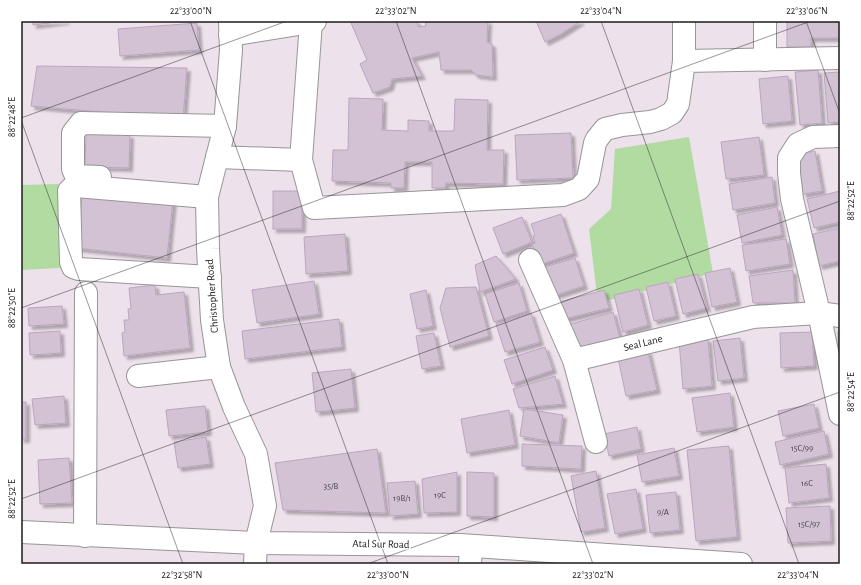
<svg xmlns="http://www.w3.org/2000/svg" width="861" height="585" font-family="'Alegreya Sans',sans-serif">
<defs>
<filter id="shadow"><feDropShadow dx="3.5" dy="3.5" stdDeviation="1" flood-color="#0004"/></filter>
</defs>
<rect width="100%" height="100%" fill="#ede1eb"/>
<g fill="#b2dba2">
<path d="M689,137L713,273L598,303L589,229L611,209L615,149Z"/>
<path d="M58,184L60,268L21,270V185Z"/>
</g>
<g fill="#d2c2d4" stroke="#bda4bf" filter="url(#shadow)">
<path d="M33,21H66L33,25Z"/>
<path d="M356,21H379L380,22L385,21H417L418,27L426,26L425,21H488L487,42L492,44L493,77L476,75L471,70H441L439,52L412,58L422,76L392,79L390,87L373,93L360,64L367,60L351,23Z"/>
<path d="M536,21H581L561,34L545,42Z"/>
<path d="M787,21H840V38H811V47H787Z"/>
<path d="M197,23L199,50L120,56L118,29Z"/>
<path d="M37,66L187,68L183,119L31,106Z"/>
<path d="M818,70L822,123L800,125L795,72Z"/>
<path d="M840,72V122L828,123L824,73Z"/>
<path d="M788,76L792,121L763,124L759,79Z"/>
<path d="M349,98L383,99L382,130L408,131V120L429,121V131H454L455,99L488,100L487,150H504L503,184L446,183L445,188H432V162H405L404,188H391V183L332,181L333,150H348Z"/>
<path d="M86,133L130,135L129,168L85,167Z"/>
<path d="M571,133L573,178L517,180L515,135Z"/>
<path d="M759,137L764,175L726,179L721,142Z"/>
<path d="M815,151L822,191L803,194L795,155Z"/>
<path d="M772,177L775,203L733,210L729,184Z"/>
<path d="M83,190L173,200L167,258L76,248Z"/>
<rect x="273" y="191" width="29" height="38"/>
<path d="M840,191V222L814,228L807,199Z"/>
<path d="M777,207L782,235L742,243L737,215Z"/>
<path d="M561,214L574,253L539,265L532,244L535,243L533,236L535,235L531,224Z"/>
<path d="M522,217L532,242L503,254L493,228Z"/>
<path d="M840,228V261L819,266L813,234Z"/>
<path d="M345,234L348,271L306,274L304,237Z"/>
<path d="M786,239L790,264L746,271L742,245Z"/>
<path d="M496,256L516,279L480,292L475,265Z"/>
<path d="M575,258L584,286L547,298L538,269Z"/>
<path d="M730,268L737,302L712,307L705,273Z"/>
<path d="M793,270L795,303H753L749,276Z"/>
<path d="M698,274L707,308L683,314L675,279Z"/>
<path d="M314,281L319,314L257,323L252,290Z"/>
<path d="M668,282L676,316L654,321L646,287Z"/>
<path d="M519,283L527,311L494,322L485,294Z"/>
<path d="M155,285L156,295L184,292L190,348L124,356L122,333L125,332L124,320H129L128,309H131L129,288Z"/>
<path d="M476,287L489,336L450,347L440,308L446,288Z"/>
<path d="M639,289L648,325L623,332L614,295Z"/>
<path d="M426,290L433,326L417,329L410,294Z"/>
<path d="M604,290L609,308L564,319L559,302Z"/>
<path d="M62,306L64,324L29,326L28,308Z"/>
<path d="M613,312L620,338L571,352L564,326Z"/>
<path d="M531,313L540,342L505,352L496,324Z"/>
<path d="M339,319L342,347L245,359L242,331Z"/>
<path d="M60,331L61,353L30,355L29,333Z"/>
<path d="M812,332L814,366L781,368L780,333Z"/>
<rect x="838" y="332" width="2" height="38"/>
<path d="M434,333L441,366L422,369L416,336Z"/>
<path d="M740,338L744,378L718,381L713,341Z"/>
<path d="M708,339L712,386L683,389L679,341Z"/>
<path d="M545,347L553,370L512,384L504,360Z"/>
<path d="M648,351L657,390L626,396L618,358Z"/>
<path d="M351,369L355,408L316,412L312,373Z"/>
<path d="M555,376L563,404L519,408L513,389Z"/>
<path d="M730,393L734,427L697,432L692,398Z"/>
<path d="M64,396L66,423L35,425L32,399Z"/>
<rect x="21" y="402" width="5" height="37"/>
<path d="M814,404L819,428L783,436L778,411Z"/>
<path d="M205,406L208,432L169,436L166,410Z"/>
<path d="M524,409L563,415L559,443L520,436Z"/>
<path d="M509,410L515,445L467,453L461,419Z"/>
<path d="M637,427L641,449L609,456L604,434Z"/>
<path d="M824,431L829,454L780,465L775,442Z"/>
<path d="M206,437L210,464L178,468L174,442Z"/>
<path d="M522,444L582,446L581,469L522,466Z"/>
<path d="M729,446L737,537L696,541L687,450Z"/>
<path d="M674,448L679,476L642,482L637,455Z"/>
<path d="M377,449L386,513L283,510L275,463Z"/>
<path d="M69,458L72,503L40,504L38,460Z"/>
<path d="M826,464L829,498L789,503L785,468Z"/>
<path d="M596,471L605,528L581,532L571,476Z"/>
<path d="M457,472V512L424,513L422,479Z"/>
<path d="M467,472L494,473V517L467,516Z"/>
<path d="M415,481L418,514L390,516L387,483Z"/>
<path d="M636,489L643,529L615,534L607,494Z"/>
<path d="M676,492L680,530L650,533L646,495Z"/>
<path d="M830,506L831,541L788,543L786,508Z"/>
</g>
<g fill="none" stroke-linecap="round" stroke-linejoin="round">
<defs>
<g id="minor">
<path d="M230,21L231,50L225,126L207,197L208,249L212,320L219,367L234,407L256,454L265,506L256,543L255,564"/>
<path d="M315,21L311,22L301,160L314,208L563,195L579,189L588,179L595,143L597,139L605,129L622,125L650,122L661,119L672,113L678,104L684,61L840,58"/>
<path d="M230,35L311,22"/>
<path d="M765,60V21"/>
<path d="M684,61V21"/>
<path d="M840,136L813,137L798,144L789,158V173L792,199L819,313L840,414"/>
<path d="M217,157L301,160"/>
<path d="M100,177L76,176L73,169V133L81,123L225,126"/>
<path d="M207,197L76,186L72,188L69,191L71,262L73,267L79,269L210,277"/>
<path d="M530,260L574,360L753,317L819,313L840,316"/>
<path d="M574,360L596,442"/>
<path d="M138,376L219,367"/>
<path d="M21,532L256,543L460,545L741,564"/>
<path d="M85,536L86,293"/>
<path d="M470,564L471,546"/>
</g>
</defs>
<use href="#minor" stroke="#969696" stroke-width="24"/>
<use href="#minor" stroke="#fff" stroke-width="22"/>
</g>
<path fill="none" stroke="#1c1c1c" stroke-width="1" stroke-opacity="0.45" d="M190,21L388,564M396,21L593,564M601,21L799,564M806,21L840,114M21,118L287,21M21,120L183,564M21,308L811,21M21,499L840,201M367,564L840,392"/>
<g text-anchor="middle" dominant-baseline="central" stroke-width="3" stroke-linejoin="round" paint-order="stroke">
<g font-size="9" fill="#4a464a">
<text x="802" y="448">15C/99</text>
<text x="807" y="483">16C</text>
<text x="331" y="486">35/B</text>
<text x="440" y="495">19C</text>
<text x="402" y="498">19B/1</text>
<text x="663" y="512">9/A</text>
<text x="809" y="524">15C/97</text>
</g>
<g font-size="11" fill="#1c1c1c" stroke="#fff">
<text transform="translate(212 296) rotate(-94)">Christopher Road</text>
<text transform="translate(643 343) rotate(-14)">Seal Lane</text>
<text transform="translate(381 544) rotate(1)">Atal Sur Road</text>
</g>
</g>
<rect width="861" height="585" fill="none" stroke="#ffffff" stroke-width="44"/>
<rect x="22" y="22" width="817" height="541" fill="none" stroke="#1c1c1c" stroke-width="1.5"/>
<g font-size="10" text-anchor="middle" fill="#1c1c1c">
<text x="191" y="14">22°33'00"N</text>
<text x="396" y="14">22°33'02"N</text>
<text x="601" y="14">22°33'04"N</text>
<text x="807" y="14">22°33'06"N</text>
<text transform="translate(11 117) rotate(-90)" y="4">88°22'48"E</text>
<text transform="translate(850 201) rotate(-90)" y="4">88°22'52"E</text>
<text transform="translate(11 308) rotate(-90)" y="4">88°22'50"E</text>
<text transform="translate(850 392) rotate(-90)" y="4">88°22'54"E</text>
<text transform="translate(11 499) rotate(-90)" y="4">88°22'52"E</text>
<text x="182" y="578">22°32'58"N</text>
<text x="388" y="578">22°33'00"N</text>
<text x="593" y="578">22°33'02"N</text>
<text x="798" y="578">22°33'04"N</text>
</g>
</svg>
